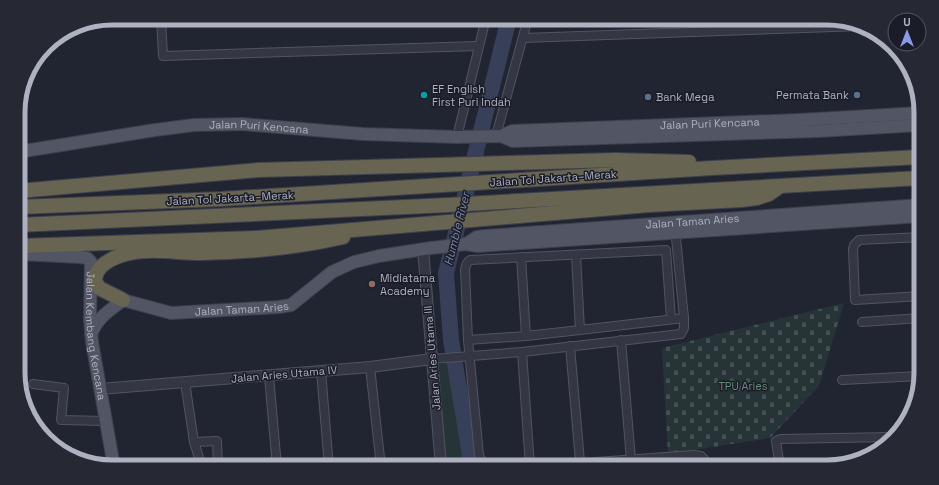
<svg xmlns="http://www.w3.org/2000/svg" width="939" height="485" font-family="'Space Grotesk',sans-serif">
<defs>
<pattern id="cemetery-stones" width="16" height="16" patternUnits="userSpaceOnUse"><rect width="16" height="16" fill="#273437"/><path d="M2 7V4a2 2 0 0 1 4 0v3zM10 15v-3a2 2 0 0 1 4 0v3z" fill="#444f52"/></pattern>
</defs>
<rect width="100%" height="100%" fill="#212532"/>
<path fill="#273437" d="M451,362L468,467H445L436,365Z"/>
<path fill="url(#cemetery-stones)" d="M844,303L819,386L770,438L668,454L662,348Z"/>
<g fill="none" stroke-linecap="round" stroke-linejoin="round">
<path stroke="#383f59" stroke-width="2.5" d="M472,463L476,467"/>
<path stroke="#383f59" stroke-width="16" d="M472,467L451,340L446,273L509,18"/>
<defs>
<g id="minor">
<path d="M161,18L163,56L478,46"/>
<path d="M523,38L862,26"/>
<path d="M496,136L528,18"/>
<path d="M457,137L486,18"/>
<path d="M921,237L859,240L854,245L853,249L855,300L921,296"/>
<path d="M576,255L580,330L684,318"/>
<path d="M521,257L526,336L580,330"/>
<path d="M918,318L921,372"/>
<path d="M862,322L921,318"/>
<path d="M468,340L526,336"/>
<path d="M621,340L631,460"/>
<path d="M570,346L580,462L582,463L694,455L701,456L704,459L706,467"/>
<path d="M522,352L530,467"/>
<path d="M432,359L522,352L681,334L684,328V318L675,228"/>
<path d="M370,367L381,467"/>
<path d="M321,371L329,467"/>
<path d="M269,376L277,467"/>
<path d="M842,380L920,376"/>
<path d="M185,382L194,442L202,467"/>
<path d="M33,384L64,388L61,420L105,421"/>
<path d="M194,442L217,441L218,467"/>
<path d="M487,467L483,464L479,455L468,340L465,269L467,263L470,260L666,250L671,319"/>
<path d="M780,467L776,441L780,439L892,437"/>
</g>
<g id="tertiary">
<path d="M423,249L441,467"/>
<path d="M100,389L370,367L432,359"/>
</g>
<g id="primary">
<path id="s1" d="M501,136L512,131L799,120L920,113"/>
<path id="s2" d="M18,152L155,130L194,125L242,124L363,134L457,137L501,136L513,141L818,131L920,125"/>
<path id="s3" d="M466,244L477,237L485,236L921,205"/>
<path id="s4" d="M19,254L80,257L87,258L91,262L90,319L92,342L114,467"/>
<path id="s5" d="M91,334C98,317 109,311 123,300L171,313L279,307L291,305L332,272L354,262L379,256L431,248L466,244L478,246L921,216"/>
</g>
<g id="motorway">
<path d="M18,191L258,170L615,160L689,162"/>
<path d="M18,207L221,199L712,168L920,157"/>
<path d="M18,225L448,205L920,178"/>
<path d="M19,246L257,238L649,205L741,200L757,198L769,194L779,187"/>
<path d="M123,300L99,288L95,281C95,267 110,259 122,255C146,247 175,253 201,253C249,252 296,248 343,237"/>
</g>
</defs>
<use href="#minor" stroke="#515461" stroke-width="10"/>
<use href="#tertiary" stroke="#515461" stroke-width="12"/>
<use href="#primary" stroke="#3d404c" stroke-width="14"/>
<use href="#motorway" stroke="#3f414d" stroke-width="16"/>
<use href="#minor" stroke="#343743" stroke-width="8"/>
<use href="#tertiary" stroke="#343743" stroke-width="10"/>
<use href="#primary" stroke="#525563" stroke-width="12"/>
<use href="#motorway" stroke="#686452" stroke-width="14"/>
</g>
<circle fill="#0f9aa8" stroke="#1a1c27" stroke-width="1.5" cx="424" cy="95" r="4"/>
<g fill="#5c6f8a" stroke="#1a1c27" stroke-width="1.5">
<circle cx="857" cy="95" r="4"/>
<circle cx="648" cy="97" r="4"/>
</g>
<circle fill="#8d6e63" stroke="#1a1c27" stroke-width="1.5" cx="372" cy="284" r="4"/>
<g text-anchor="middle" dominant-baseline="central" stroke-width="3" stroke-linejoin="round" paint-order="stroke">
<g font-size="11" fill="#aeb1c0" stroke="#1a1c27" text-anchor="start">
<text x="432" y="89">EF English<tspan x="432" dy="13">First Puri Indah</tspan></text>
<text x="849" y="95" text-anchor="end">Permata Bank</text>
<text x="656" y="97">Bank Mega</text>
<text x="380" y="278">Midiatama<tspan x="380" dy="13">Academy</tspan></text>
</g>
<g font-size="11" fill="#aeb1c0" stroke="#1a1c27">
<text stroke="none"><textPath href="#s1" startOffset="210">Jalan Puri Kencana</textPath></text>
<text stroke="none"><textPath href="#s2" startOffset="243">Jalan Puri Kencana</textPath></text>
<text transform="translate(553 178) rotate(-4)">Jalan Tol Jakarta–Merak</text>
<text transform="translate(230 198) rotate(-3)">Jalan Tol Jakarta–Merak</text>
<text stroke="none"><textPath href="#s3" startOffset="229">Jalan Taman Aries</textPath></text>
<text stroke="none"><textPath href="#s5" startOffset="168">Jalan Taman Aries</textPath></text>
<text stroke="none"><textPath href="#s4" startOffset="148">Jalan Kembang Kencana</textPath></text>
<text transform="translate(432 358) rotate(-95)">Jalan Aries Utama III</text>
<text transform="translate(284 374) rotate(-5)">Jalan Aries Utama IV</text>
</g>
<g font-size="11" fill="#698d79" stroke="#1a1c27">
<text x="743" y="386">TPU Aries</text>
</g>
<g font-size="12" font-style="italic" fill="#7a83a5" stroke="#1a1c27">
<text transform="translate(457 229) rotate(-76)">Humble River</text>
</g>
</g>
<path d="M0 0H939V485H0ZM112 25H827A87 87 0 0 1 914 112V373A87 87 0 0 1 827 460H112A87 87 0 0 1 25 373V112A87 87 0 0 1 112 25Z" fill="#262833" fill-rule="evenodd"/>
<path fill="none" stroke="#aeb1c0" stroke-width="5" d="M112 25H827A87 87 0 0 1 914 112V373A87 87 0 0 1 827 460H112A87 87 0 0 1 25 373V112A87 87 0 0 1 112 25Z"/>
<g transform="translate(907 32)"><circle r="19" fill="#1a1c27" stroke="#555864"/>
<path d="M0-3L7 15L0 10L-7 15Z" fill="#8a9ae8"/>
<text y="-6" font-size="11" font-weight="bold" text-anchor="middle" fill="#aeb1c0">U</text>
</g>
</svg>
